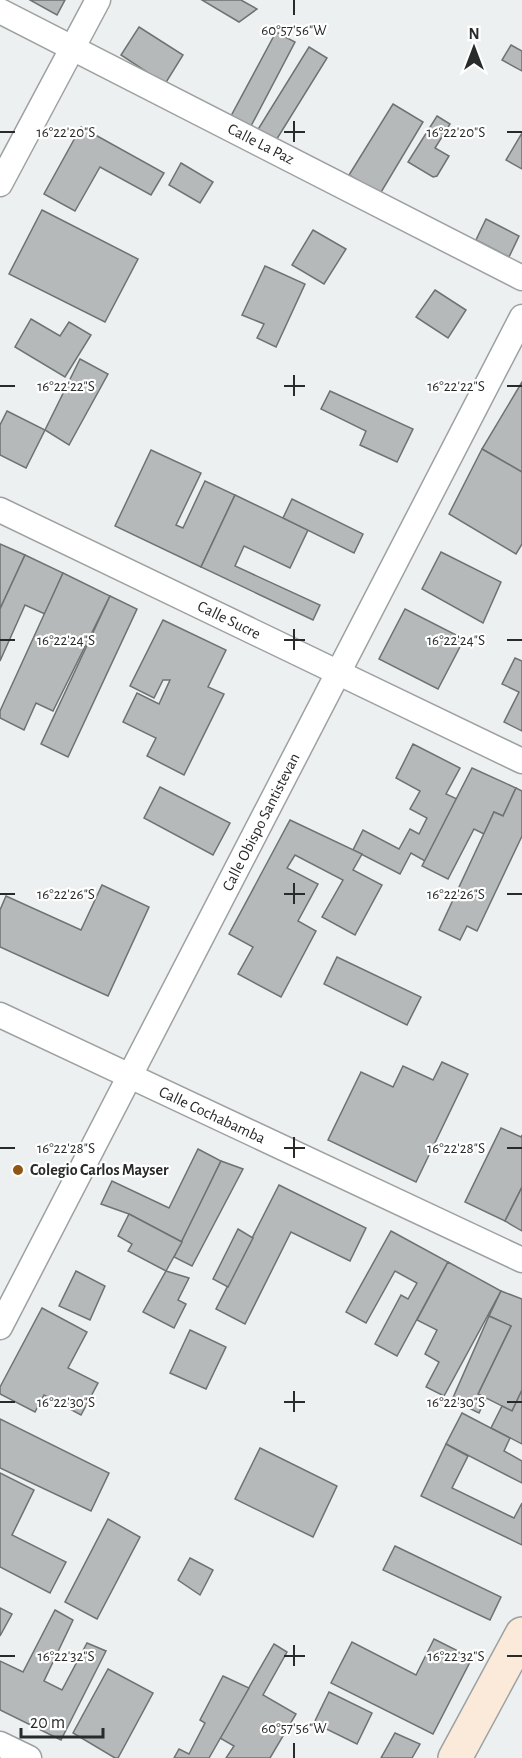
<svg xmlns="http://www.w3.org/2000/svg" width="522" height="1758" font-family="'Alegreya Sans',sans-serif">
<rect width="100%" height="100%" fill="#ecf0f0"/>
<g fill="#b5b9b9" stroke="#6e7272" stroke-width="1.5">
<path d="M30,0H65L57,15Z"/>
<path d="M202,0H241L257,9L239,22Z"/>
<path d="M139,27L183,55L165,84L121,55Z"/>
<path d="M276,32L295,42L251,126L231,116Z"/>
<path d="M511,45L522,51V71L502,60Z"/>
<path d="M309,47L327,58L275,142L257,131Z"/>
<path d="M393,104L423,122L380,194L349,175Z"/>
<path d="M437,116L450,124L435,148L449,156L437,176L433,177L408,162Z"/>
<path d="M81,127L164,173L151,195L100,167L75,211L44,194Z"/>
<path d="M522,133V169L506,160Z"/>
<path d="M181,163L213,182L200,203L169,185Z"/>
<path d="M42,210L138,259L105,322L9,274Z"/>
<path d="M486,219L519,236L509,257L476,240Z"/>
<path d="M313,230L346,249L324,284L292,265Z"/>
<path d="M265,266L305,284L276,347L257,338L264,324L242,315Z"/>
<path d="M435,290L466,310L448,338L416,317Z"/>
<path d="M31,319L60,336L69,322L91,335L65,377L15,347Z"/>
<path d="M80,359L108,374L69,445L45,430Z"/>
<path d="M522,382V472L482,449Z"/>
<path d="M330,391L413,429L397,462L360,445L366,431L321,409Z"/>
<path d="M7,411L45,430L26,468L0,455V425Z"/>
<path d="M482,449L522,472V544L516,554L449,514Z"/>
<path d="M151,450L201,473L176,525L183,528L205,481L235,495L201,567L115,526Z"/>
<path d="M235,495L308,530L290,568L244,546L235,566L320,605L313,620L201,567Z"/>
<path d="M292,499L363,534L354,553L283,518Z"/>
<path d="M0,544L25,555L0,609Z"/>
<path d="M441,552L501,582L483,623L422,589Z"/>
<path d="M25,555L63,573L45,614L25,605L0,661V609Z"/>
<path d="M63,573L110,596L53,711L36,703L24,730L0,718V711Z"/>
<path d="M110,596L137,609L68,757L41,744Z"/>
<path d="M405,609L464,639L438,689L379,659Z"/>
<path d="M163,620L226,650L208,687L224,694L184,775L147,756L156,738L123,722L137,693L159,704L170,680H163L154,698L130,686Z"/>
<path d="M515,658L522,661V731L504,722L519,692L502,684Z"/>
<path d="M413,744L460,768L446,794L457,799L425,861L411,853L400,874L353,850L363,830L399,849L410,829L419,834L427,818L410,809L420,791L396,778Z"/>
<path d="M472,768L516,788L503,816L494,812L484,834L474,829L448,879L422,866Z"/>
<path d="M160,787L230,823L213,855L144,818Z"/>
<path d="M516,788L522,791V836L477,931L467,926L460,940L439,930L494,812L503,816Z"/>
<path d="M290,820L362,854L353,870L382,885L355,935L322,917L343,880L295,855L287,868L318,884L298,921L316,931L281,997L238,974L253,947L229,934Z"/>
<path d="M102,885L149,907L108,996L0,947V910L6,896L81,930Z"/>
<path d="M337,957L421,997L407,1025L324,984Z"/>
<path d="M442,1062L468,1074L416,1182L328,1140L361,1072L393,1087L403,1066L433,1080Z"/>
<path d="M501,1128L521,1137L522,1135V1187L505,1221L465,1202Z"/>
<path d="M198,1149L221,1161L182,1242L129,1214L101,1204L112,1181L169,1208Z"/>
<path d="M221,1161L243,1169L192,1266L174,1257Z"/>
<path d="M279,1185L366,1228L350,1261L291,1232L245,1324L216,1309Z"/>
<path d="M522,1187V1231L505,1221Z"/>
<path d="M129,1214L182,1242L166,1271L128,1251L132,1244L118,1236Z"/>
<path d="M238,1229L253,1238L228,1287L213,1279Z"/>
<path d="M391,1231L448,1262L397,1356L375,1344L401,1295L408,1299L417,1283L395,1271L366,1323L346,1312Z"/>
<path d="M448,1262L501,1291L444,1396L426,1387L439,1362L425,1354L437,1330L417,1320Z"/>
<path d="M76,1271L105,1286L90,1320L59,1306Z"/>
<path d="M166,1271L189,1278L178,1300L186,1304L174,1328L143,1312Z"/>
<path d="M501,1291L522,1299V1390L512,1411L478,1394L511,1326L489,1316Z"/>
<path d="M42,1308L87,1332L68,1368L98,1383L81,1415L44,1395L35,1412L0,1394V1387Z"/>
<path d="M489,1316L511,1326L478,1394L486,1398L479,1413L452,1400Z"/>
<path d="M190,1330L226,1347L206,1389L170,1373Z"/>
<path d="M522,1390V1444L491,1428L502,1406L512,1411Z"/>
<path d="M462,1413L510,1438L504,1451L522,1461V1483L446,1444Z"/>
<path d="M0,1419L109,1473L91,1511L0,1468Z"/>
<path d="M446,1444L468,1456L452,1488L514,1518L522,1503V1545L421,1496Z"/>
<path d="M260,1448L337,1486L313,1537L235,1499Z"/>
<path d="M0,1473L34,1490L12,1535L66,1562L50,1593L0,1567Z"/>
<path d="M108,1519L140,1537L97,1619L65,1602Z"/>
<path d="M395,1546L501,1597L490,1620L383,1570Z"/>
<path d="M190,1558L213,1570L200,1595L178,1580Z"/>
<path d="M0,1608L12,1614L0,1636Z"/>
<path d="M55,1610L73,1620L44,1681L62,1690L87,1643L106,1651L61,1740L0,1710V1661L23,1672Z"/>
<path d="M434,1639L472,1658L433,1734L331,1683L352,1642L416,1675Z"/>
<path d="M274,1644L287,1652L263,1695L296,1714L270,1758H226L234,1746L220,1738Z"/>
<path d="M108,1669L153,1693L118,1758H115L73,1733Z"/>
<path d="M223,1676L249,1688L209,1758H174L179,1749L189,1754L205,1723L200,1720Z"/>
<path d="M329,1692L372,1713L357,1744L314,1723Z"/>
<path d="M395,1733L420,1744L412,1758H381Z"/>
</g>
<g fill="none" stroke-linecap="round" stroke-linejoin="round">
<defs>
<g id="street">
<path d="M0,11L522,278"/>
<path d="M0,184L98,0"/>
<path d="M0,510L522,761"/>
<path d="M0,1015L522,1260"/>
<path d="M0,1327L522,317"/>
<path d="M0,1744L29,1758"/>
</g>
<path id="secondary" d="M455,1758L522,1634"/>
</defs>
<use href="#street" stroke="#9da1a2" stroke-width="27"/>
<use href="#secondary" stroke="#9da1a2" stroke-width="36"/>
<use href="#street" stroke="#fff" stroke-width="24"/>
<use href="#secondary" stroke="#fbeada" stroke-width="33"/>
</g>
<path fill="none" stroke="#292a2a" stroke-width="2" d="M294,0V15M294,121V142M0,132H15M284,132H305M507,132H522M294,375V396M0,386H15M284,386H305M507,386H522M294,629V650M0,640H15M284,640H305M507,640H522M294,883V904M0,894H15M284,894H305M507,894H522M294,1137V1158M0,1148H15M284,1148H305M507,1148H522M294,1391V1412M0,1402H15M284,1402H305M507,1402H522M294,1645V1666M0,1656H15M284,1656H305M507,1656H522M294,1743V1758"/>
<circle fill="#905613" stroke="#fff" stroke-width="2" cx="18" cy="1170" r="6"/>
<g text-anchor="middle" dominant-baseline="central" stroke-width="4.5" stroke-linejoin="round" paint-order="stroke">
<g font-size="16" fill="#292a2a" stroke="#fff">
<text transform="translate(261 144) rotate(27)">Calle La Paz</text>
<text transform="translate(229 620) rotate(26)">Calle Sucre</text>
<text transform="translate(261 822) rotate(-63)">Calle Obispo Santistevan</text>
<text transform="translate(212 1115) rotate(25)">Calle Cochabamba</text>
</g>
<g font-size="16" font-weight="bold" fill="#292a2a" stroke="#fff" text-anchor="start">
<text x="30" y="1170">Colegio Carlos Mayser</text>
</g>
</g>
<g font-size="15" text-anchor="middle" fill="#292a2a" stroke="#fff" stroke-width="4.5" stroke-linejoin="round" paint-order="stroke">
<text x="294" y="35">60°57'56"W</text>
<text x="66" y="137">16°22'20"S</text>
<text x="456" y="137">16°22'20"S</text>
<text x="66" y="391">16°22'22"S</text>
<text x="456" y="391">16°22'22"S</text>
<text x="66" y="645">16°22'24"S</text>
<text x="456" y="645">16°22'24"S</text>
<text x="66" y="899">16°22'26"S</text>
<text x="456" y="899">16°22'26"S</text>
<text x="66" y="1153">16°22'28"S</text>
<text x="456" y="1153">16°22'28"S</text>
<text x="66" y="1407">16°22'30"S</text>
<text x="456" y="1407">16°22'30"S</text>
<text x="66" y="1661">16°22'32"S</text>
<text x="456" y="1661">16°22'32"S</text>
<text x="294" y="1733">60°57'56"W</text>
</g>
<g transform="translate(474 48)" stroke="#ffffff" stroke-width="4.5" paint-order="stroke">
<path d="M0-4.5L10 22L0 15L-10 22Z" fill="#292a2a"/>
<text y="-9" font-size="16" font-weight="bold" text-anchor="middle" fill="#292a2a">N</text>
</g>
<path d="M21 1728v9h82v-9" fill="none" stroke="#292a2a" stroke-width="3"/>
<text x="30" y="1728" font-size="18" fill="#292a2a" stroke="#ffffff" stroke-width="4.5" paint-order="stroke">20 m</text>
</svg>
